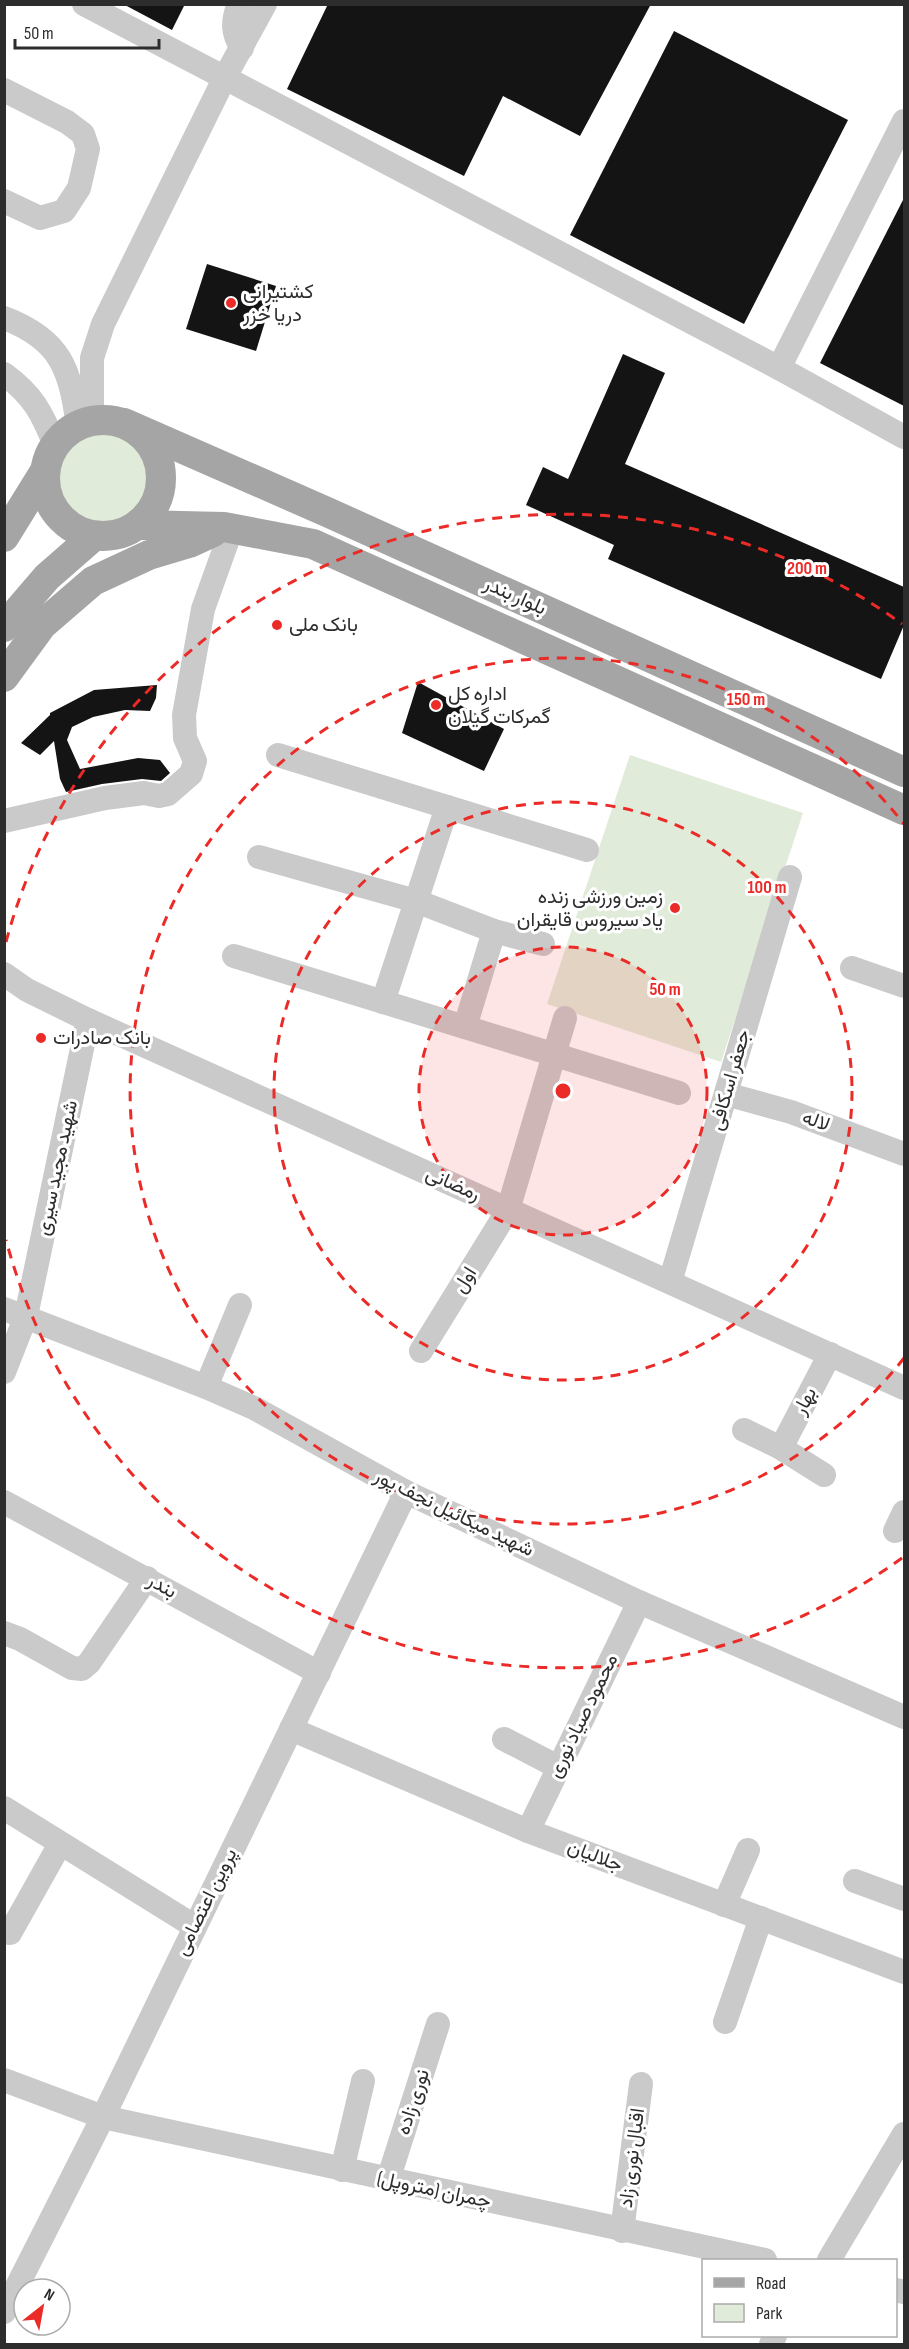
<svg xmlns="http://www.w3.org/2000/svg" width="909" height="2349" font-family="'Sofia Sans Condensed',Vazirmatn,sans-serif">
<rect width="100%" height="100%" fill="#fff"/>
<g fill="#e1ebd9">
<circle cx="103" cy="478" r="50"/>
<path d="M630,755L803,813L721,1062L547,1004Z"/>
</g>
<g fill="#141414">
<path d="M123,4H185L172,30Z"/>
<path d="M328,4H651L580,136L503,96L464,176L287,89Z"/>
<path d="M674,31L848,120L744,324L570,235Z"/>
<path d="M904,198V406L820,363Z"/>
<path d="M207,264L276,286L256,351L186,329Z"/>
<path d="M623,354L665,373L625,464L904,587V625L881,679L608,559L614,545L526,505L543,467L568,479Z"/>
<path d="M418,682L504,729L484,771L402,733Z"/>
<path d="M157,685L156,698L150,711L125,710L93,717L72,727L67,740L80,769L138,758L160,760L170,773L161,781L142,779L102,784L66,792L60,779L54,741L40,755L21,743L50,715V713L94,690Z"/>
</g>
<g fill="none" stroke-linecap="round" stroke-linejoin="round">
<g stroke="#cacaca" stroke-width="24">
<path d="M84,4L779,368L904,437"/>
<path d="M239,4C232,21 232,33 242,48"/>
<path d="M4,90L67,122L83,134L88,149L79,188L64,211L40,218L4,201"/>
<path d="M4,318C62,340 70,370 78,426"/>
<path d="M779,368L904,121"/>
<path d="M4,374C33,395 42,413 55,445"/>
<path d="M92,421V358L103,324L225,77L265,4"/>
<path d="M278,755L587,850"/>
<path d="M4,821L105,798L144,793L159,796L168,794L191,774L195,761L185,738L184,715L203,609L232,528"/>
<path d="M259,857L416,901L494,931L543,944"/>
<path d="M234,956L679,1093"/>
<path d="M852,968L904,986"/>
<path d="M4,974L27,990L88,1020L904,1388"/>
<path d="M383,1002L447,807"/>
<path d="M465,1027L494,931"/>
<path d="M726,1094L791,1112L904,1154"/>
<path d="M670,1282L790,877"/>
<path d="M4,1309L206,1387L254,1408L406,1492L639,1602L904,1717"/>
<path d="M421,1351L508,1210L565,1018"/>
<path d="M4,1372L26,1316L88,1020"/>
<path d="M206,1387L240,1305"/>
<path d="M744,1430L781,1448L824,1475"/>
<path d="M781,1448L830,1354"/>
<path d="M4,1502L319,1673"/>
<path d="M895,1531L904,1512"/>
<path d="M4,1633L20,1639L72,1668L82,1669L89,1663L147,1578"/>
<path d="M291,1729L528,1831L904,1972"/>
<path d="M504,1739L558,1767"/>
<path d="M4,1808L194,1926"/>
<path d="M528,1831L639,1602"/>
<path d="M855,1881L904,1899"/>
<path d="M724,1905L748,1850"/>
<path d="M10,1933L60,1844"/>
<path d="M725,2022L761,1918"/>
<path d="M4,2080L103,2117L765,2260"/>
<path d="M342,2170L363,2081"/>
<path d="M388,2180L438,2024"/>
<path d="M622,2231L641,2084"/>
<path d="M829,2260L904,2134"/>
<path d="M896,2290L904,2292"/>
<path d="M4,2312L103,2117L406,1492"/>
<path d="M771,2344L775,2336"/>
</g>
<g stroke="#a5a5a5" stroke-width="30">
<circle cx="103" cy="478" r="58"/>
<path d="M124,423L327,512L904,772"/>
<path d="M138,525L224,527L313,544L904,810"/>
<path d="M4,537L45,471"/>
<path d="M4,627L47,577L94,536"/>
<path d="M4,677L42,625L93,581L149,555L189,543L213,532"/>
</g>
</g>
<circle cx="563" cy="1091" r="144" fill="#eb2b27" fill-opacity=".12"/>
<g fill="none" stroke="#eb2b27" stroke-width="3" stroke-dasharray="10 8">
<circle cx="563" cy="1091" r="144"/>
<circle cx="563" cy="1091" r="289"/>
<path d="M904 1358A433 433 0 1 1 904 824"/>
<path d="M902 1558A577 577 0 0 1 6 1240M6 942A577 577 0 0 1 902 624"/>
</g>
<g fill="#eb2b27" stroke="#fff" stroke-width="2">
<circle cx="231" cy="303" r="6"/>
<circle cx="277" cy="625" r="6"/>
<circle cx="436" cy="705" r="6"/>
<circle cx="675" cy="908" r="6"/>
<circle cx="41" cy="1038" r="6"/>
</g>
<g text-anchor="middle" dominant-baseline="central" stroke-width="6" stroke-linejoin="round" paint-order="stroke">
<g font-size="20" fill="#2d2d2d" stroke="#fff" text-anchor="start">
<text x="243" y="292">کشتیرانی<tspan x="243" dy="23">دریا خزر</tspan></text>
<text x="289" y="625">بانک ملی</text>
<text x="448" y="694">اداره کل<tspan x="448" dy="23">گمرکات گیلان</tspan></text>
<text x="663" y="897" text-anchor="end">زمین ورزشی زنده<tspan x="663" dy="23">یاد سیروس قایقران</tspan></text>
<text x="53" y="1038">بانک صادرات</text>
</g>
<g font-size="20" fill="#2d2d2d" stroke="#fff">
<text transform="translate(515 596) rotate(24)">بلوار بندر</text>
<text transform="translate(730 1080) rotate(-74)">جعفر اسکافی</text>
<text transform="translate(816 1121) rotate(20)">لاله</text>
<text transform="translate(57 1168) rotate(-78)">شهید مجید سیری</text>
<text transform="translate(453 1184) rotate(24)">رمضانی</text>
<text transform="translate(465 1280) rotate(-58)">اول</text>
<text transform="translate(805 1401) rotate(-62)">بهار</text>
<text transform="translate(454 1513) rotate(26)">شهید میکائیل نجف پور</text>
<text transform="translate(162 1586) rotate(29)">بندر</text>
<text transform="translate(583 1716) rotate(-64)">محمود صیاد نوری</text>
<text transform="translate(595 1856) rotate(21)">جلالیان</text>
<text transform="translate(206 1902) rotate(-64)">پروین اعتصامی</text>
<text transform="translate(413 2102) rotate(-72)">نوری زاده</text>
<text transform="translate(632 2158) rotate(-83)">اقبال نوری زاد</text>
<text transform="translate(434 2190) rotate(12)">چمران (متروپل)</text>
</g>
</g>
<circle cx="563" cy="1091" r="9" fill="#eb2b27" stroke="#fff" stroke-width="3"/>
<g font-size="18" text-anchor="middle" font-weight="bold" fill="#eb2b27" stroke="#fff" stroke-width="6" stroke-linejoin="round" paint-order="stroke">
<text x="807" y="574">200 m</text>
<text x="746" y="705">150 m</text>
<text x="767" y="893">100 m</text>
<text x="665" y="995">50 m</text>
</g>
<rect width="909" height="2349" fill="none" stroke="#2d2d2d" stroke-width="12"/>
<rect x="702" y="2259" width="195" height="78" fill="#ffffff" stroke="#ababab" stroke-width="1.5"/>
<rect x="714" y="2278" width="30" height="9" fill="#a5a5a5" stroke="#ababab" stroke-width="1.5"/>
<text x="756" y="2289" font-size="18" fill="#2d2d2d">Road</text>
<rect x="714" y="2304" width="30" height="18" fill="#e1ebd9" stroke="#ababab" stroke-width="1.5"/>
<text x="756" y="2319" font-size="18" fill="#2d2d2d">Park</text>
<g transform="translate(42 2307) rotate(31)"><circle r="28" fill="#ffffff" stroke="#ababab" stroke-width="1.5"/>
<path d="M0-4.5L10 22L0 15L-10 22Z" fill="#eb2b27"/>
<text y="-9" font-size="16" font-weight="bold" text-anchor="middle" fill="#2d2d2d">N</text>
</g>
<path d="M15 39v9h144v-9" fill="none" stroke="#2d2d2d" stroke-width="3"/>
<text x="24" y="39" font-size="18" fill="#2d2d2d" stroke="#ffffff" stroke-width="4.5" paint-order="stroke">50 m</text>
</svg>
